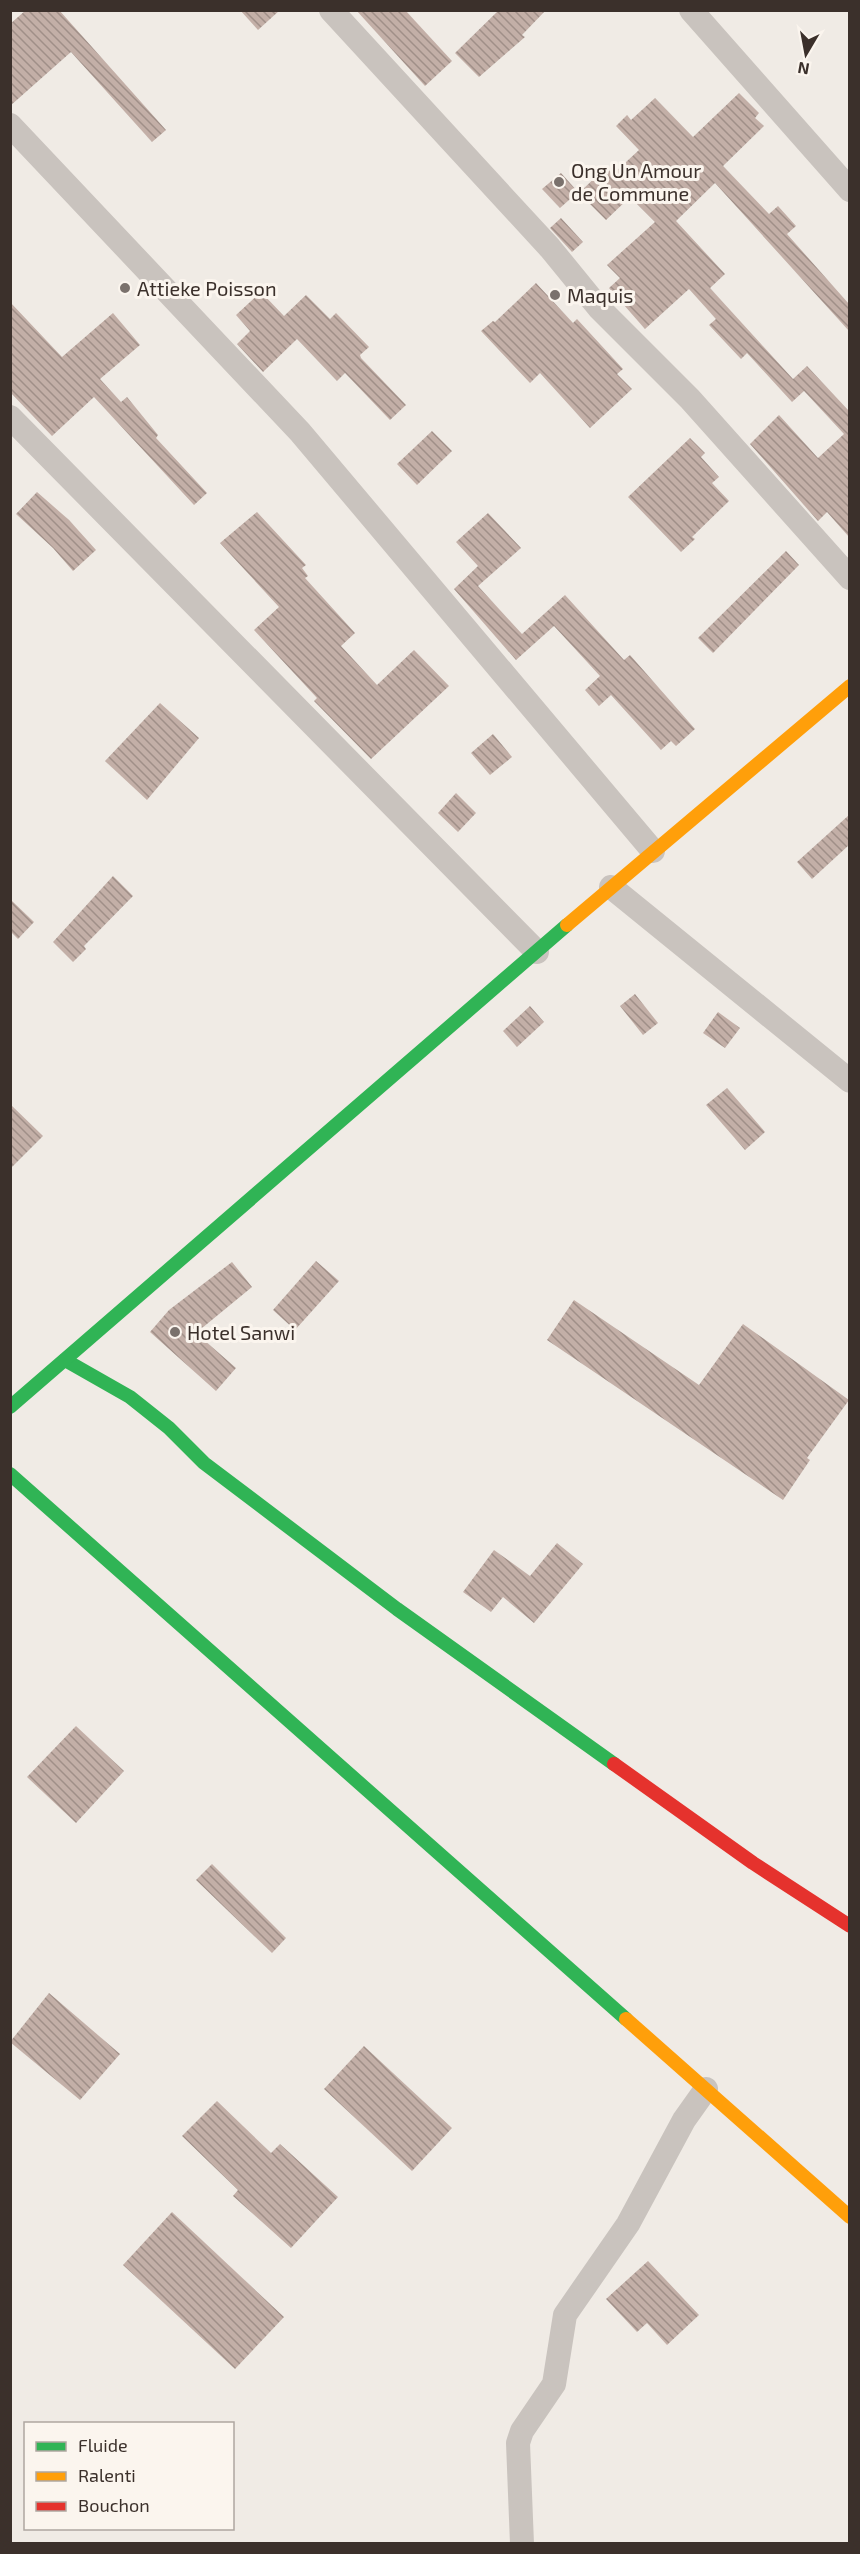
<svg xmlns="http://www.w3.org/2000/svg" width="860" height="2554" font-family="'Exo 2',sans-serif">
<defs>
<pattern id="building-back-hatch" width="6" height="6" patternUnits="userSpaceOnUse" patternTransform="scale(1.5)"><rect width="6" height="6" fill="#c3afa7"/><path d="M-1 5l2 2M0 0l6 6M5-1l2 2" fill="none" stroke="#a08f88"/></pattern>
</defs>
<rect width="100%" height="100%" fill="#f0ebe5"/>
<g fill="url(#building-back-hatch)">
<path d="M26,10H59L166,130L152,142L71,52L10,106V24Z"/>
<path d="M240,10H280L258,30Z"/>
<path d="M356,10H405L452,61L425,86Z"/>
<path d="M499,10H546L522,35L525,37L479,77L455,53Z"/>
<path d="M739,93L759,113L755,118L764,126L723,166L769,214L778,206L796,226L787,234L849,304V331L715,183L676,221L725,274L710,288L793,379L807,366L849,411V537L827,512L818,521L750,444L779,415L818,458L844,434L804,391L792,402L747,353L741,359L709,325L716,319L689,289L645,329L609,288L620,278L607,265L655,222L630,197L606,220L579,193L606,167L613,174L639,150L616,126L627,115L631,120L655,98L693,137Z"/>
<path d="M561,173L578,192L560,208L542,189Z"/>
<path d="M561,218L583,242L572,252L550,228Z"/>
<path d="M536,283L573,323L577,319L623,369L617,374L632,389L590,428L540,373L530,383L481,331L493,321L495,322Z"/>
<path d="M261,292L284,316L306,295L330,319L336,313L369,347L360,355L361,358L406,405L390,420L345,373L337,381L297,339L263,372L237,344L250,331L236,315Z"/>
<path d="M10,302L62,357L113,313L140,345L100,379L121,402L127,397L158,435L156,438L207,493L194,505L94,397L52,436L10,392Z"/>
<path d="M432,431L452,451L417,485L397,464Z"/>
<path d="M690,438L705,453L701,457L719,477L712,483L729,501L692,537L695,539L681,552L628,497Z"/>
<path d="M37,492L69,520L96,550L73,571L53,548L16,514Z"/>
<path d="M257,512L306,565L302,568L308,576L305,578L355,633L341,646L377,685L414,650L449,686L371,759L314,701L317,698L254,630L279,607L220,543Z"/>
<path d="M488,513L521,548L478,586L522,634L565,595L624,660L630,655L695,729L676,746L671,741L661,750L611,695L599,706L585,690L600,676L554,626L516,660L454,589L478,566L456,542Z"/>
<path d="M786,551L799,565L713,653L698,638Z"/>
<path d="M160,703L199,738L147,800L105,761Z"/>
<path d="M493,734L512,757L490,775L471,753Z"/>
<path d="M456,793L476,813L458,832L438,813Z"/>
<path d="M849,815V845L812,879L797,862Z"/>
<path d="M113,876L133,896L84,946L86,949L73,962L53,942Z"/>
<path d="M10,899L34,922L18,939L10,931Z"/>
<path d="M635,994L658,1023L643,1035L620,1006Z"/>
<path d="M530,1006L544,1022L517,1047L503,1031Z"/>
<path d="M718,1012L740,1028L725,1048L703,1033Z"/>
<path d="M727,1088L765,1132L745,1150L706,1105Z"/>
<path d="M10,1104L43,1136L10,1169Z"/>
<path d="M316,1261L339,1281L295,1330L273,1310Z"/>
<path d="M232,1262L252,1287L196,1333L236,1368L216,1391L150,1332L169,1310Z"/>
<path d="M574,1300L699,1385L743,1324L849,1400L807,1458L810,1460L783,1500L547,1340Z"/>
<path d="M557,1543L583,1564L534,1623L503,1597L491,1612L463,1592L494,1550L530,1576Z"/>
<path d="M76,1726L124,1771L76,1823L27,1777Z"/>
<path d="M212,1864L286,1938L272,1953L196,1880Z"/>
<path d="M49,1993L120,2054L80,2100L10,2042Z"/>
<path d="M364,2046L452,2128L412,2171L324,2089Z"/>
<path d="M217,2101L271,2153L280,2144L338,2197L291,2248L233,2196L238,2190L182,2136Z"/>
<path d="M172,2212L284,2317L235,2369L123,2265Z"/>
<path d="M648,2261L699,2315L667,2345L647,2323L637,2332L606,2299Z"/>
</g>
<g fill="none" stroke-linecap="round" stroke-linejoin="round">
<g stroke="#c9c3be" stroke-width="24">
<path d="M331,10L550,248L599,308L690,399L850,578"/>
<path d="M691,10L850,190"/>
<path d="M10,125L300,432L653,851"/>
<path d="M10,417L537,952"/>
<path d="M611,887L850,1081"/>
<path d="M522,2544L518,2443L522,2431L554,2384L565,2315L628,2224L684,2120L706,2089"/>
</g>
<g stroke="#30b455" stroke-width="14">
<path d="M65,1360L130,1397L169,1428L204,1463L397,1609L614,1764"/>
<path d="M10,1407L567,925"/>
<path d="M10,1474L626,2019"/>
</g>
<g stroke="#ff9f0a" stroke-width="14">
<path d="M567,925L850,686"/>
<path d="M626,2019L850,2217"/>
</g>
<path stroke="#e5322d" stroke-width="14" d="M614,1764L753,1863L850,1926"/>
</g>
<g fill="#7a716c" stroke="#fbf5ee" stroke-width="2">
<circle cx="559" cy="182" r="6"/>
<circle cx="125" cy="288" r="6"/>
<circle cx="555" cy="295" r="6"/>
<circle cx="175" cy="1332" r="6"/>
</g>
<g text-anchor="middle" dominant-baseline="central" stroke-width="6" stroke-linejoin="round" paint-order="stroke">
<g font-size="20" fill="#3b302b" stroke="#fbf5ee" text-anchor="start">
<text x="571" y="170">Ong Un Amour<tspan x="571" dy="23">de Commune</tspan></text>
<text x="137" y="288">Attieke Poisson</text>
<text x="567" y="295">Maquis</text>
<text x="187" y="1332">Hotel Sanwi</text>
</g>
</g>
<rect width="860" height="2554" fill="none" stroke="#3b302b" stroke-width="24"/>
<rect x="24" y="2422" width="210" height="108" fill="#fbf5ee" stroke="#aea6a0" stroke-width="1.5"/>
<rect x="36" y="2442" width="30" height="9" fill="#30b455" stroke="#aea6a0" stroke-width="1.5"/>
<text x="78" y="2452" font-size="18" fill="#3b302b">Fluide</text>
<rect x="36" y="2472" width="30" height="9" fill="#ff9f0a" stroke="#aea6a0" stroke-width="1.5"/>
<text x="78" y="2482" font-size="18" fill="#3b302b">Ralenti</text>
<rect x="36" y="2502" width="30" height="9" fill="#e5322d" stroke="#aea6a0" stroke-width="1.5"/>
<text x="78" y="2512" font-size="18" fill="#3b302b">Bouchon</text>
<g transform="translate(806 54) rotate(190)" stroke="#fbf5ee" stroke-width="4.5" paint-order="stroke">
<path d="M0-4.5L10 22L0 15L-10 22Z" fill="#3b302b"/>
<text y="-9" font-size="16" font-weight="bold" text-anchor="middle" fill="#3b302b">N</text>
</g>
</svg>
